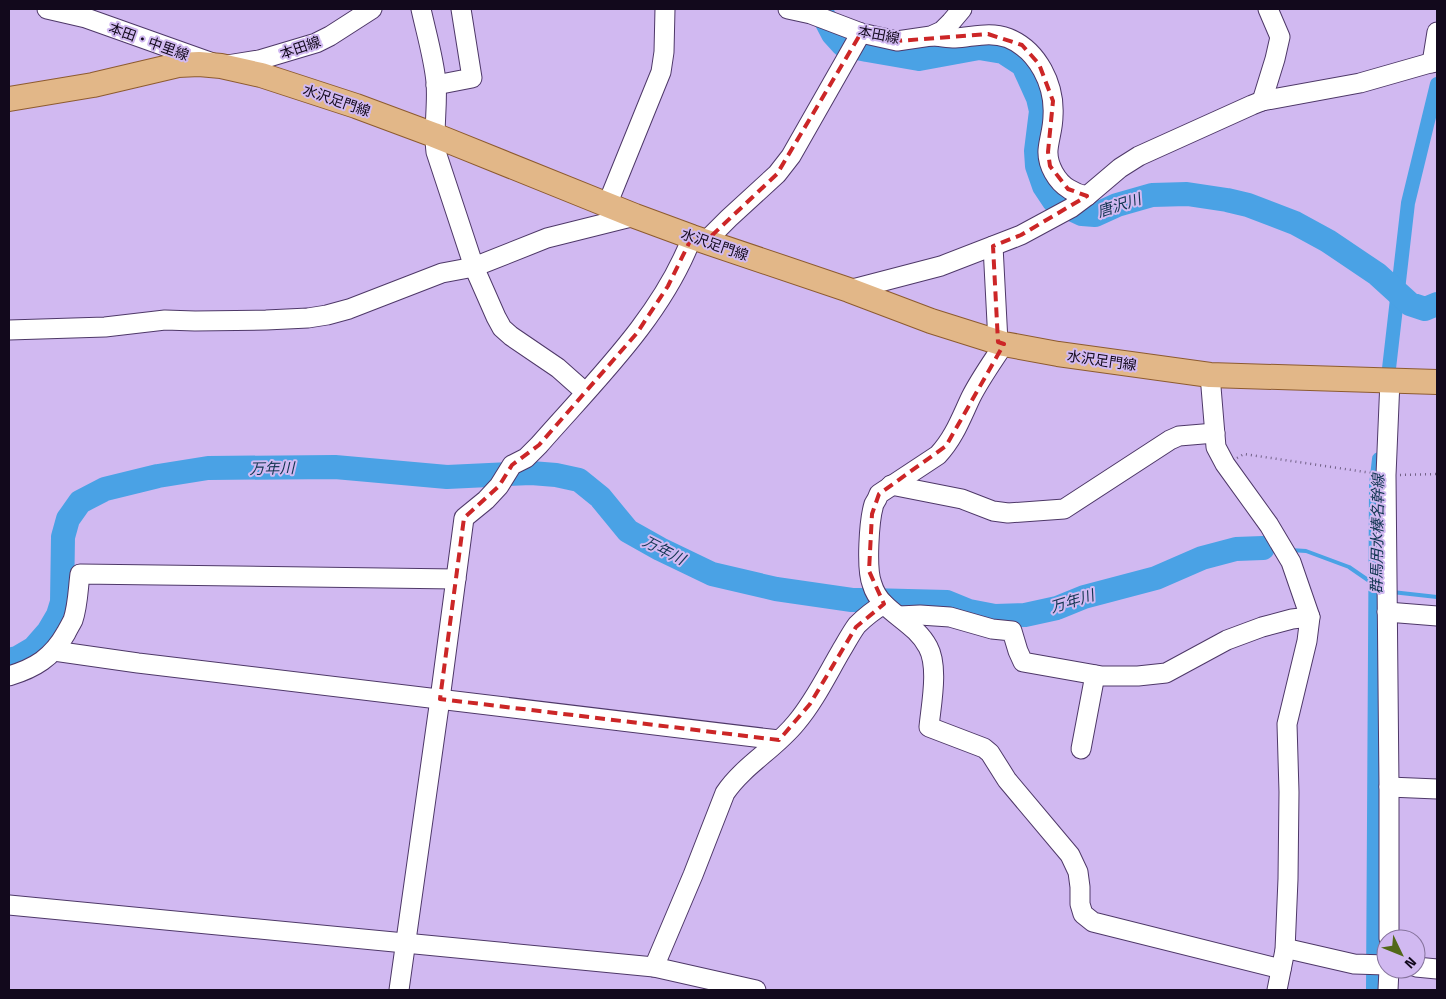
<svg xmlns="http://www.w3.org/2000/svg" width="1446" height="999" font-family="'Titillium Web','Noto Sans JP',sans-serif">
<rect width="100%" height="100%" fill="#d1b9f1"/>
<g fill="none" stroke-linecap="round" stroke-linejoin="round">
<g stroke="#4aa2e5" stroke-width="4">
<path d="M1263,548L1275,549"/>
<path d="M1290,550L1306,551L1349,567L1381,589"/>
<path d="M1392,592L1437,597"/>
</g>
<g stroke="#4aa2e5" stroke-width="14">
<path d="M1387,386L1408,203L1437,84"/>
<path d="M1373,990L1376,485L1379,459"/>
</g>
<g stroke="#4aa2e5" stroke-width="24">
<path d="M820,9L833,34L843,45L867,50L919,59L979,48L1003,52L1023,65L1038,98L1041,111L1036,151L1037,166L1044,186L1054,201L1082,214L1095,215L1117,205L1152,195L1187,194L1227,200L1248,205L1295,223L1328,241L1377,274L1410,304L1425,309L1437,304"/>
<path d="M9,660L17,658L34,648L48,632L58,615L62,602L63,537L68,519L80,502L105,489L158,476L208,468L335,467L447,477L531,473L556,475L579,480L600,497L628,531L660,549L712,574L776,589L852,600H869L947,602L969,611L995,616L1025,615L1057,608L1084,597L1156,578L1202,558L1236,549L1263,548"/>
</g>
<defs>
<g id="minor">
<path d="M47,9L86,18L221,66L259,60L316,43L330,36L372,9"/>
<path d="M421,9C426,32 434,59 436,82C438,106 433,129 436,152L474,267L496,317L502,328L511,336L558,368L585,392"/>
<path d="M788,9L811,14L861,33L897,41L931,36L942,31L951,22L962,9"/>
<path d="M931,36C939,36 947,38 955,38C973,37 990,31 1008,38C1038,50 1055,85 1053,116C1053,128 1049,139 1048,150C1047,165 1057,182 1069,189C1075,193 1081,195 1087,196"/>
<path d="M1432,63L1437,32"/>
<path d="M436,85L472,78L461,9"/>
<path d="M1262,101L1275,59L1280,37L1268,9"/>
<path d="M607,205L661,72L664,52L665,9"/>
<path d="M706,241L729,218L777,174L791,156L861,33"/>
<path d="M993,246L998,342"/>
<path d="M849,290L941,266L1021,235L1071,208L1087,196L1120,168L1139,156L1252,105L1262,101L1360,83L1437,61"/>
<path d="M9,330L105,327L165,320L195,321L266,320L308,318L327,315L349,309L442,273L474,267L547,238L635,216"/>
<path d="M1004,344C993,361 980,379 971,397C961,418 954,438 938,455L879,494C878,497 876,501 874,504C869,520 866,569 872,584C874,591 879,599 884,604C899,619 918,628 928,647C939,667 931,705 929,727L984,748L990,753L1007,780L1070,855L1078,872L1080,887V904L1083,914L1093,922L1281,969"/>
<path d="M1210,375L1216,447L1225,464L1269,525L1291,562L1310,617L1307,641L1287,724L1289,792L1288,879L1285,950L1277,990"/>
<path d="M891,485L962,499L993,511L1008,513L1064,509L1170,440L1179,436L1215,433"/>
<path d="M1387,612L1437,616"/>
<path d="M899,616L920,615L950,617L992,629L1012,631L1018,651L1023,662L1102,676H1138L1166,673L1227,640L1262,627L1292,619L1310,617"/>
<path d="M54,651L138,663L779,740"/>
<path d="M9,676C35,668 52,658 66,633C68,629 71,624 73,620C78,605 78,589 80,574L456,579"/>
<path d="M1081,749L1095,675"/>
<path d="M1389,787L1437,789"/>
<path d="M9,905L654,967L756,990"/>
<path d="M1389,939V787L1386,475L1390,380"/>
<path d="M1285,950H1293L1354,964L1386,965"/>
<path d="M654,967L693,875L725,793C744,765 775,749 796,723C814,702 827,675 841,651C846,643 851,633 857,625C865,617 874,610 884,604"/>
<path d="M1416,967L1437,969"/>
<path d="M399,990L440,699L464,518L486,500L499,486L512,465L526,458L539,445C594,382 662,317 692,237"/>
<path d="M1388,990L1389,969"/>
</g>
<path id="major" d="M9,99L93,85L178,65L199,64L221,66L261,75L356,106L434,135L635,216L692,237L849,290L931,321L1004,344L1058,354L1210,375L1437,382"/>
</defs>
<use href="#minor" stroke="#4e3868" stroke-width="21"/>
<use href="#major" stroke="#8d5b2f" stroke-width="26"/>
<g stroke="#706085" stroke-width="2.5" stroke-dasharray="1 4" stroke-linecap="butt">
<path d="M1237,458L1244,454L1372,473"/>
<path d="M1400,475L1437,474"/>
</g>
<use href="#minor" stroke="#fff" stroke-width="19"/>
<use href="#major" stroke="#e2b788" stroke-width="24"/>
</g>
<path fill="none" stroke="#cc2627" stroke-width="4" stroke-dasharray="10 6" stroke-linejoin="round" d="M861,33L897,41L988,34L1022,45L1039,64L1053,101L1048,152L1050,166L1068,189L1087,196L1021,235L993,246L998,342L1004,344L946,446L879,494L872,514L869,571L884,604L856,627L810,704L779,740L440,699L464,518L499,486L512,465L539,445L637,333L668,286L692,237L706,241L777,174Z"/>
<g text-anchor="middle" dominant-baseline="central" stroke-width="4" stroke-linejoin="round" paint-order="stroke">
<g font-size="14" fill="#12091c" stroke="#d1b9f1">
<text transform="translate(879 34) rotate(11)">本田線</text>
<text transform="translate(149 41) rotate(20)">本田・中里線</text>
<text transform="translate(300 47) rotate(-19)">本田線</text>
<text transform="translate(337 100) rotate(19)">水沢足門線</text>
<text transform="translate(715 244) rotate(19)">水沢足門線</text>
<text transform="translate(1102 360) rotate(8)">水沢足門線</text>
</g>
<g font-size="15" font-style="italic" fill="#0f334f" stroke="#d1b9f1">
<text transform="translate(1119 205) rotate(-18)">唐沢川</text>
<text transform="translate(272 468) rotate(-1)">万年川</text>
<text transform="translate(1377 534) rotate(-89)">群馬用水榛名幹線</text>
<text transform="translate(664 550) rotate(27)">万年川</text>
<text transform="translate(1072 601) rotate(-17)">万年川</text>
</g>
</g>
<rect width="1446" height="999" fill="none" stroke="#12091c" stroke-width="20"/>
<g transform="translate(1401 954) rotate(133)"><circle r="24" fill="#d1b9f1" stroke="#85739c"/>
<path d="M0-4L9 19L0 12L-9 19Z" fill="#526818"/>
<text y="-8" font-size="14" font-weight="bold" text-anchor="middle" fill="#12091c">N</text>
</g>
</svg>
